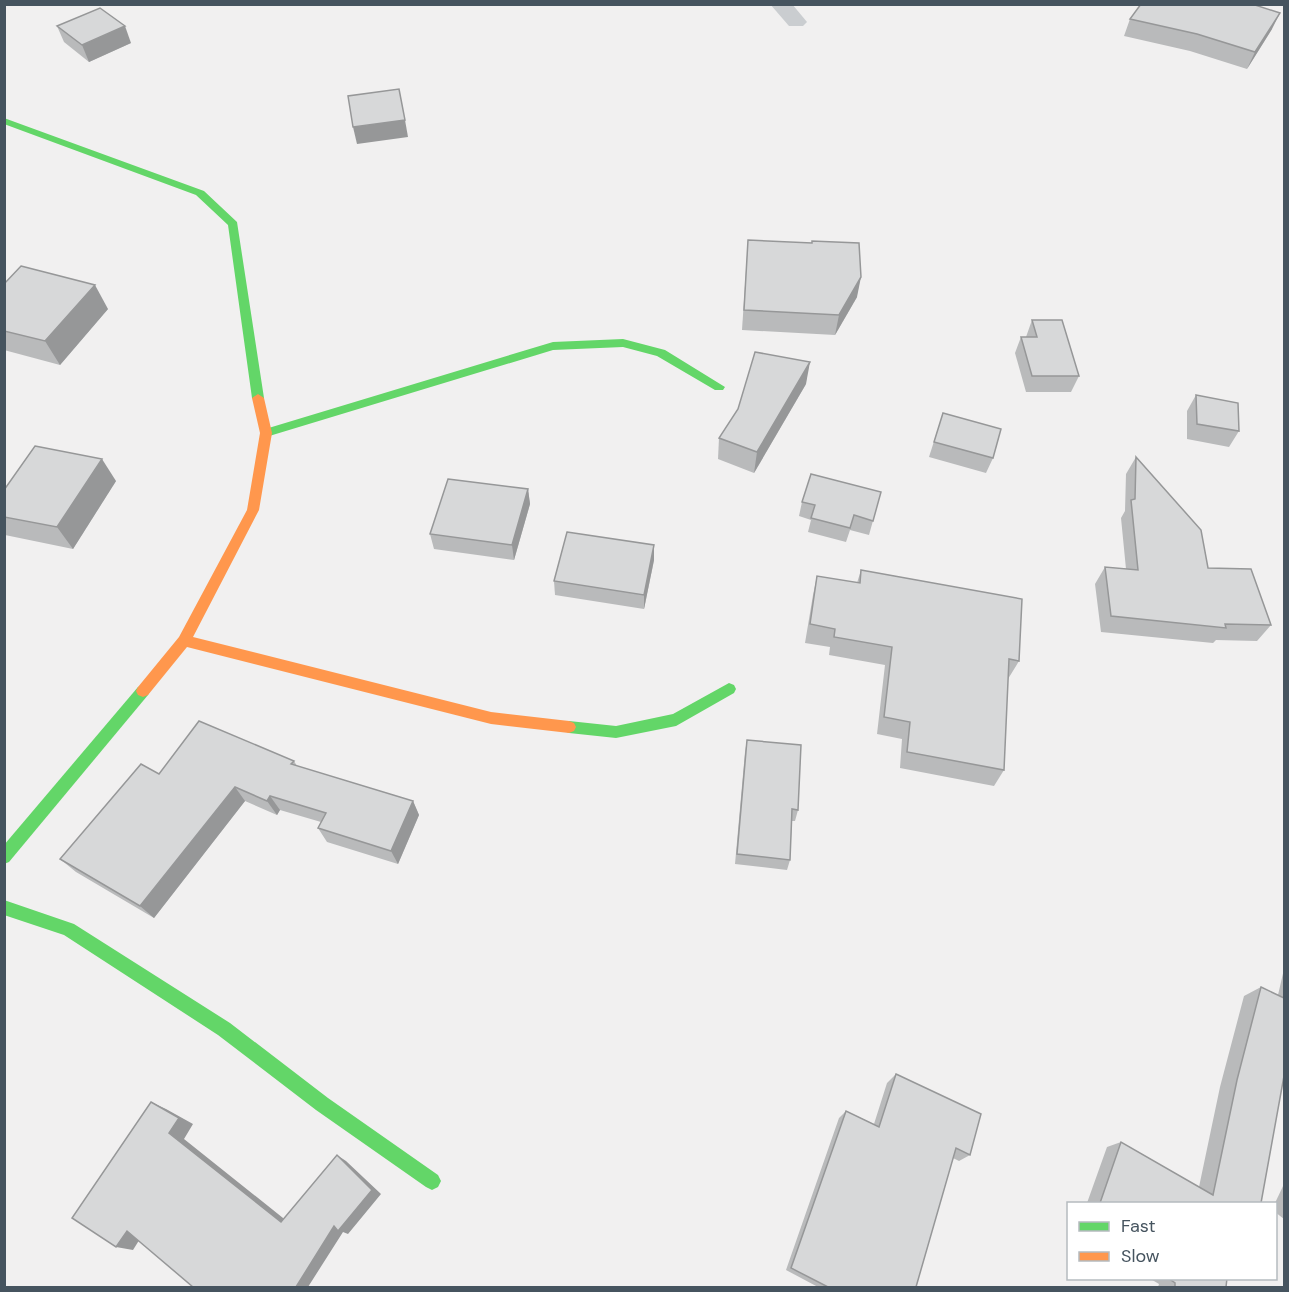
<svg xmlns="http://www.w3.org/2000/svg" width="1289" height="1292" font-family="'DM Sans',sans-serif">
<rect width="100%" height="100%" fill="#f1f0f0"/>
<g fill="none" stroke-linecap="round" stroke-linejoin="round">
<path fill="#cacdd0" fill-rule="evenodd" d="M770,4H792L807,22L803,26H789Z"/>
<g fill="#63d668" fill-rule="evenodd">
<path d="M4,118L204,191L237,222L264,398L262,401L258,402L252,398L228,225L196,195L4,124Z"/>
<path d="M623,339L665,350L725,387L723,390H715L657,356L623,347L553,350L266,437L260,433L262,430L553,342Z"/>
<path d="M729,683L734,685L736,689L734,693L676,726L616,738L569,733L564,731L562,727L564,723L569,721L616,726L673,714Z"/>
<path d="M143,685L148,687L150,691L148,695L9,862L4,864V845L138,687Z"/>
<path d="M4,900L74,924L230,1023L328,1098L438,1175L441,1181L438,1187L432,1190L426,1187L316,1110L218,1035L64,935L4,915Z"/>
</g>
<path fill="#ff974d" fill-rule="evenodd" d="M258,394L264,398L272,433L259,510L193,637L491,712L569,721L574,723L576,727L574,731L569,733L491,724L187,647L148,695L143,697L138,695L136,691L138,687L179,637L247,510L260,433L252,398Z"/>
</g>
<g fill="#b9babb">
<path d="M1130,19L1272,29L1247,69L1190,51L1124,36Z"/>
<path d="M57,26L131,43L89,62L64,42Z"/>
<path d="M748,240L857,297L835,335L742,330Z"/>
<path d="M4,284L108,309L60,365L4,350Z"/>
<path d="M1032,320L1079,376L1071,392H1026L1015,353L1021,337H1026Z"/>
<path d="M806,384L754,473L718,459L719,438Z"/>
<path d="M1196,395L1239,431L1229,447L1187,439V411Z"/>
<path d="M943,413L993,458L986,473L929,457Z"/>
<path d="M1136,457L1208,568L1271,625L1257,641L1216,640L1213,643L1101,632L1095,584L1105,567L1126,569L1121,518L1125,511L1126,474Z"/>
<path d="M116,481L73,549L5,535L4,534V490Z"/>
<path d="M528,489L530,504L514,560L434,549L430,534Z"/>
<path d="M881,492L869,535L850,530L846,542L808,532L811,520L799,516L802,502Z"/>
<path d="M654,560L644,609L555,595L554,581Z"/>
<path d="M861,570L1019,661L1008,679L1004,770L994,786L900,768L902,739L877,734L885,665L829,655L830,647L805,643L813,595L817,576L857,583Z"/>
<path d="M747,740L798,810L795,821H792L790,860L787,870L735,864L745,752Z"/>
<path d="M294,761L297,766L413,801L419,815L398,864L327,842L318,828L321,822L280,810L277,815L245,801L154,918L76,872L60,859L159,774Z"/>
<path d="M1284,969V1076L1261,1203H1087L1107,1147L1121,1142L1199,1187L1220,1087L1244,996L1261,987L1278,995Z"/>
<path d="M896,1074L970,1155L959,1161L953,1158L916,1287H818L786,1270L839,1118L846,1111L874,1124L887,1083Z"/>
<path d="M1284,1184V1219L1275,1212V1203Z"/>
<path d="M1149,1278H1227L1226,1287H1158L1159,1284Z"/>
</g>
<g fill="#969798">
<path d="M1280,13L1272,29L1247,69L1255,52Z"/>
<path d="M125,26L131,43L89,62L82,45Z"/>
<path d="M405,120L408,137L357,144L353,127Z"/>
<path d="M861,277L857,297L835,335L839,315Z"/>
<path d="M95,285L108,309L60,365L45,341Z"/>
<path d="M810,362L806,384L754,473L757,452Z"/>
<path d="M102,459L116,481L73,549L57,527Z"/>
<path d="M528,489L530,504L514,560L512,545Z"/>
<path d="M654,545V560L644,609V595Z"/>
<path d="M235,787L245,801L154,918L140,906Z"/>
<path d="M270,796L280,810L277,815L267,801Z"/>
<path d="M413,801L419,815L398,864L391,851Z"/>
<path d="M151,1102L166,1109L193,1124L184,1139L293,1226L281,1222L169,1133Z"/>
<path d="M337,1155L346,1161L381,1194L348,1234L343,1232L308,1287H296L334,1226Z"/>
<path d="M127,1231L143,1234L133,1250L116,1247Z"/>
</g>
<g fill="#d7d8d9" stroke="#969798" stroke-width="1.5">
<path d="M1141,4H1252L1280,13L1255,52L1197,34L1130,19Z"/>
<path d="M100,8L125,26L82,45L57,26Z"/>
<path d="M399,89L405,120L353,127L348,96Z"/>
<path d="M748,240L812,243V241L859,243L861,277L839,315L744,310Z"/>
<path d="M21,266L95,285L45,341L4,331V284Z"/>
<path d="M1032,320H1062L1079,376H1032L1021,337H1037Z"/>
<path d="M755,352L810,362L757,452L719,438L738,409Z"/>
<path d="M1196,395L1238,403L1239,431L1197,424Z"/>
<path d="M943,413L1001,429L993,458L934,442Z"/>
<path d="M35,446L102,459L57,527L4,517V490Z"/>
<path d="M1136,457L1201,530L1208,568L1251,569L1271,625L1225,624L1226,628L1111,616L1105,567L1138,570L1131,500L1135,499Z"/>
<path d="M811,474L881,492L873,521L854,515L850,528L811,518L815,505L802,502Z"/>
<path d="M448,479L528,489L512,545L430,534Z"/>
<path d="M567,532L654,545L644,595L554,581Z"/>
<path d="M861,570L1022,599L1019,661L1009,659L1004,770L907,752L910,722L884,717L892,647L834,637L835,629L810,624L817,576L860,583Z"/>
<path d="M199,721L294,761L291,764L413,801L391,851L318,828L326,813L270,796L267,801L235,787L140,906L60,859L141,764L159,774Z"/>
<path d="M747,740L801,745L798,810L792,809L790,860L737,854Z"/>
<path d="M1261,987L1284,998V1076L1261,1203H1100L1121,1142L1213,1195L1237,1080Z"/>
<path d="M896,1074L981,1114L970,1155L956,1148L916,1287H828L791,1268L846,1111L879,1127Z"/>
<path d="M151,1102L179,1118L169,1133L281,1222L337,1155L372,1190L338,1231L334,1226L296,1287H193L127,1231L116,1247L72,1218Z"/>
<path d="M1168,1278H1227L1226,1287H1175V1283Z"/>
</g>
<rect width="1289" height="1292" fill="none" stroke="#46545f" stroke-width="12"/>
<rect x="1067" y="1202" width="210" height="78" fill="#ffffff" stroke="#b5bbbf" stroke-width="1.5"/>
<rect x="1079" y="1222" width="30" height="9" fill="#63d668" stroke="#b5bbbf" stroke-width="1.5"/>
<text x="1121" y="1232" font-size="18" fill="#46545f">Fast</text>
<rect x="1079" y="1252" width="30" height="9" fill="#ff974d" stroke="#b5bbbf" stroke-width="1.5"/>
<text x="1121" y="1262" font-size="18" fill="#46545f">Slow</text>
</svg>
